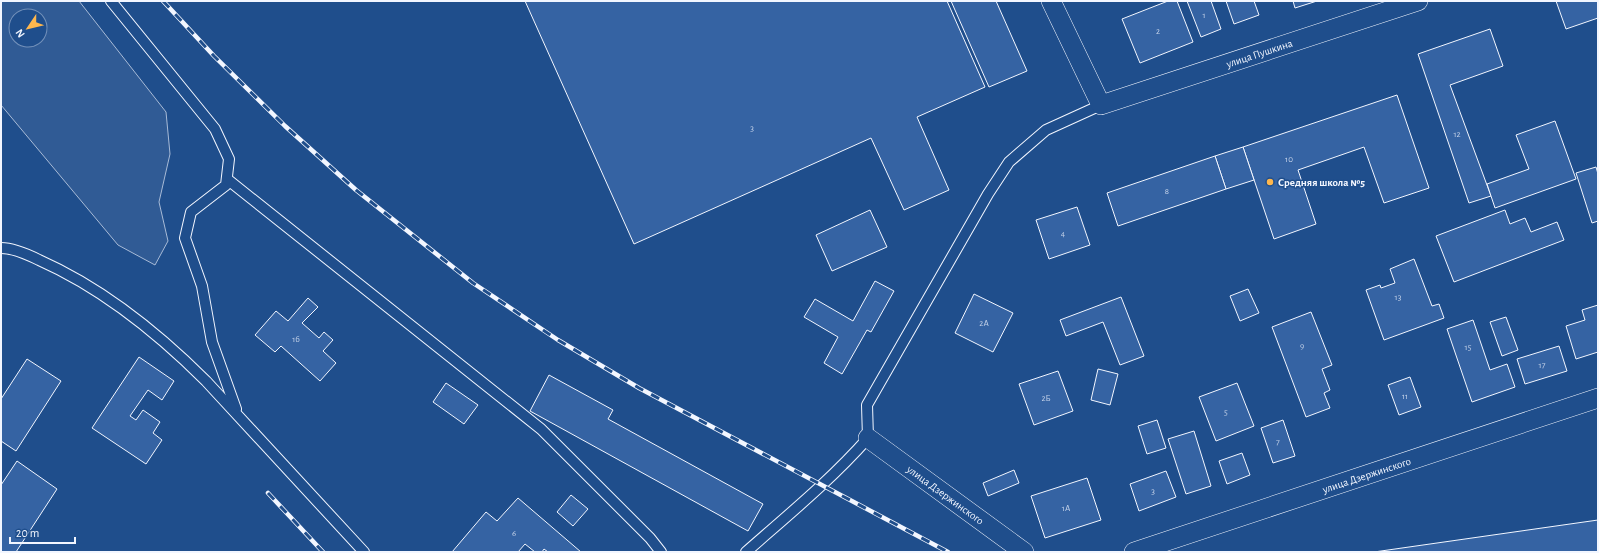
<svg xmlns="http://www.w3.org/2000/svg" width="1599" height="553" font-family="'Alegreya Sans',sans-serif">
<rect width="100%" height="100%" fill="#1f4e8c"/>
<path fill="#305b95" stroke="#a8bbd7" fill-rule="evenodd" d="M1,1H79L166,112L170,154L159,202L168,241L155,265L118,245L1,105ZM16,16H40V40H16Z"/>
<g fill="#3563a3" stroke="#f2f6ff">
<path d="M525,1H947L985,87L917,117L949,190L904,210L871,138L634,244Z"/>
<path d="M951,1H996L1027,71L989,87Z"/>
<path d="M1168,1H1177L1193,42L1140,63L1122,19Z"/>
<path d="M1187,1H1211L1221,29L1201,37Z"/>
<path d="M1226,1H1254L1259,15L1234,24Z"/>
<path d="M1293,1H1317L1295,8Z"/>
<path d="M1556,1H1598V18L1566,29Z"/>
<path d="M1490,29L1503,66L1450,85L1491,196L1469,203L1418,54Z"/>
<path d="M1397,95L1429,188L1384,203L1364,147L1298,170L1316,224L1274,239L1243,147Z"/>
<path d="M1555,121L1576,179L1495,208L1487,184L1529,169L1516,135Z"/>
<path d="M1243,147L1254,180L1226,189L1215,156Z"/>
<path d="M1215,156L1226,189L1118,226L1107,193Z"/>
<path d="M1596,167L1598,174V221L1592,223L1576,173Z"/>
<path d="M1077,207L1090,245L1049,259L1036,220Z"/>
<path d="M870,210L887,247L832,271L816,235Z"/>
<path d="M1505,210L1510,224L1525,218L1531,232L1557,222L1564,240L1454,282L1436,236Z"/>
<path d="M1414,259L1432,306L1439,304L1444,318L1384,340L1366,290L1380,285L1381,288L1395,283L1390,269Z"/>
<path d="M875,281L894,291L871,332L867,330L842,374L824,363L838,337L804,317L815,299L853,321Z"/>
<path d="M1248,289L1259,313L1240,321L1230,296Z"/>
<path d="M974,294L1013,313L993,352L955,333Z"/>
<path d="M1121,297L1144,356L1120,365L1103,322L1066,336L1060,320Z"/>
<path d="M308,298L318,307L302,323L319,338L324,332L333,340L323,351L336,363L320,381L281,346L275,352L255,335L276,311L288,321Z"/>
<path d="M1598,305V352L1576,359L1566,326L1585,320L1582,310Z"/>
<path d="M1311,312L1332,365L1322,369L1330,390L1324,393L1330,408L1306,417L1272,327Z"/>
<path d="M1506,317L1518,350L1502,356L1490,322Z"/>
<path d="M1473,320L1490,370L1507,364L1515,387L1472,402L1447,329Z"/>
<path d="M1559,346L1567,371L1525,384L1517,359Z"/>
<path d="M139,357L174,381L162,400L148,390L130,416L136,420L143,410L160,422L153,433L162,440L146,464L92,428Z"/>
<path d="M27,359L61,381L16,451L1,441V399Z"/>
<path d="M1098,369L1118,374L1110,405L1091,400Z"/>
<path d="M1058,371L1073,411L1034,425L1019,384Z"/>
<path d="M549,375L613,410L608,419L763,504L748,531L530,411Z"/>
<path d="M1410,377L1421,407L1399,415L1388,385Z"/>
<path d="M446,383L478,405L464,424L433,402Z"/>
<path d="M1237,383L1254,426L1216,441L1199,397Z"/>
<path d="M1157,420L1166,448L1147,454L1138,426Z"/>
<path d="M1283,420L1295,456L1273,463L1261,428Z"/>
<path d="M1194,431L1211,486L1186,494L1168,439Z"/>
<path d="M1242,453L1250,475L1227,484L1219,461Z"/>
<path d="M17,461L57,489L16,552H1V485Z"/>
<path d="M1014,470L1019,483L988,496L983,483Z"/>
<path d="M1166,471L1176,497L1139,511L1130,484Z"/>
<path d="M1087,478L1101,520L1045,538L1031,496Z"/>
<path d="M571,495L588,509L573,526L557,512Z"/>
<path d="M518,498L581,552H548L544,549L542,552H535L525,544L518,552H452L486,512L497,521Z"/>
<path d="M1598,520V552H1374Z"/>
</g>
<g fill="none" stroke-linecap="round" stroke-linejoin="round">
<defs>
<g id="service">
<path d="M111,1L215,129L229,159L226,185L191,212L185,238L202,286L212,342L236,409"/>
<path d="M227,179L541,429L650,538L661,552"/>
<path d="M1,248C14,248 27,254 39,260C100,287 159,334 206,381L364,552"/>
<path d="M746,552C788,515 831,480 868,438L867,405L988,194L1009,162L1046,130L1101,105"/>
</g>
<g id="minor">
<path id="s1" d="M1051,1L1101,105L1418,1"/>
<path id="s2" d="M868,438L1024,552"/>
<path id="s3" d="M1134,552L1598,398"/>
</g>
</defs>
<use href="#service" stroke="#f2f6ff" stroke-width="12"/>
<use href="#minor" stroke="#f2f6ff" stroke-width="20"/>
<use href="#service" stroke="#1f4e8c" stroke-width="10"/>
<use href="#minor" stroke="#1f4e8c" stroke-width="19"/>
<defs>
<g id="rail">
<path d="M163,1L214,56L285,126L356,190L473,283L558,340L639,388L948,552"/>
<path d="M268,493L323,552"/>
</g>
</defs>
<use href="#rail" stroke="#f2f6ff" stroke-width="4.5"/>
<use href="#rail" stroke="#1f4e8c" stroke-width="3" stroke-dasharray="9" stroke-linecap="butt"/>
</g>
<circle fill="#ffb74d" stroke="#1f4e8c" stroke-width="1.5" cx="1270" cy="182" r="4"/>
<g text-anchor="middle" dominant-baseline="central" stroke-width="3" stroke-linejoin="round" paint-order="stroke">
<g font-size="9" fill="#c3d1e8">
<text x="1204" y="15">1</text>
<text x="1158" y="31">2</text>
<text x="752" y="128">3</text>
<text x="1457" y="134">12</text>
<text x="1289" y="159">10</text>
<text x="1167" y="191">8</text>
<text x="1063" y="233">4</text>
<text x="1398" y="297">13</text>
<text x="984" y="323">2А</text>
<text x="296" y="339">1б</text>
<text x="1302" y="346">9</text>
<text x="1468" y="347">15</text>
<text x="1542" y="365">17</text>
<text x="1405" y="396">11</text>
<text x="1046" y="398">2Б</text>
<text x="1226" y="412">5</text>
<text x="1278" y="442">7</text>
<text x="1153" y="491">3</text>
<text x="1066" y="508">1А</text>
<text x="514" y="533">6</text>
</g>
<g font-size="11" fill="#f2f6ff" stroke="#1f4e8c">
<text stroke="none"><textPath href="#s1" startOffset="282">улица Пушкина</textPath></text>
<text stroke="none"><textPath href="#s3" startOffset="245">улица Дзержинского</textPath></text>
<text stroke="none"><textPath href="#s2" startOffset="96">улица Дзержинского</textPath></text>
</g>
<g font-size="11" font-weight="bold" fill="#f2f6ff" stroke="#1f4e8c" text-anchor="start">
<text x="1278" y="182">Средняя школа №5</text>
</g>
</g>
<rect width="1599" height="553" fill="none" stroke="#f2f6ff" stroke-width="4"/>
<g transform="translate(28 28) rotate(235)"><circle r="19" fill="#1f4e8c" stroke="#7391ba"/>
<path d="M0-3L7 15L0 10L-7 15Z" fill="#ffb74d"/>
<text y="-6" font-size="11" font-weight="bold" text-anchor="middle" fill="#f2f6ff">N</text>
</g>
<path d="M10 537v6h65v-6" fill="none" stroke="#f2f6ff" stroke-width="2"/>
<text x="16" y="537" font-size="12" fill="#f2f6ff" stroke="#1f4e8c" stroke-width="3" paint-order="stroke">20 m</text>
</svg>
